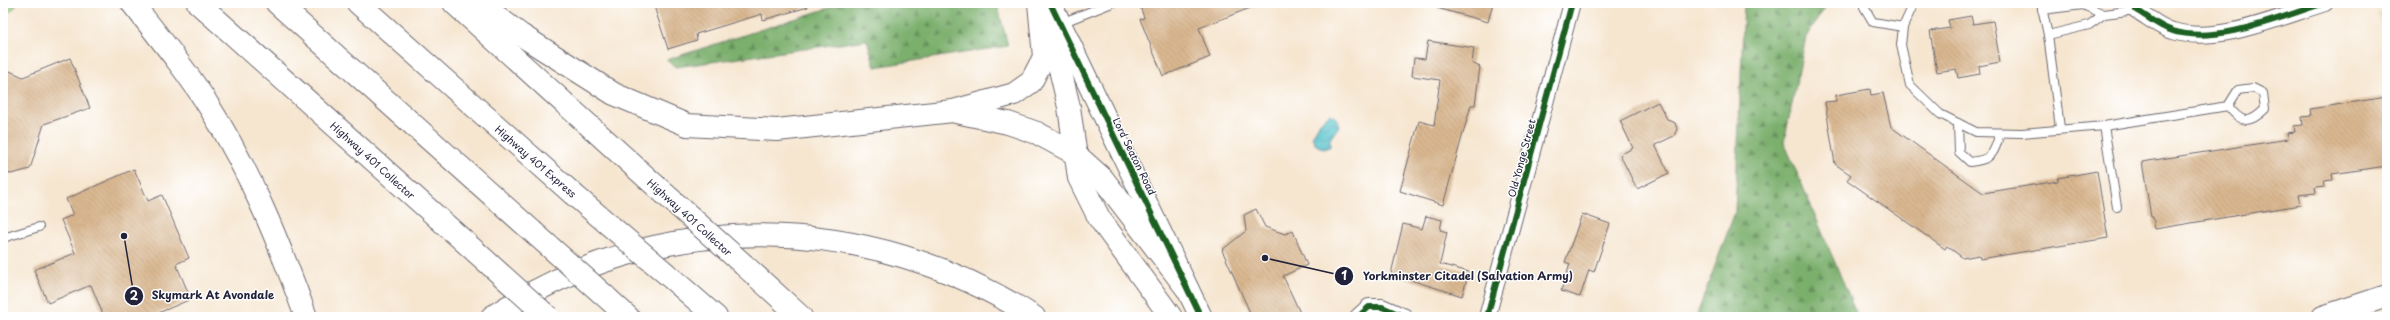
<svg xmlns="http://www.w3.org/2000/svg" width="2390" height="320" font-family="'Playpen Sans',sans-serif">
<defs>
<pattern id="forest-firs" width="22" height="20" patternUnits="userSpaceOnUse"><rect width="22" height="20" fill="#7aaf6c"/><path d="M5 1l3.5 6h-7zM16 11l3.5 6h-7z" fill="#648e5a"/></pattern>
<pattern id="water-waves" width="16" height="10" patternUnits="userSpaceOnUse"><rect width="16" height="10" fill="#53c1cb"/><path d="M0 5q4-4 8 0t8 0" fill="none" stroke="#449ca6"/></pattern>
<pattern id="building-back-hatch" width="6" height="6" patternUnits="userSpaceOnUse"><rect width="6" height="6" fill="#d9b790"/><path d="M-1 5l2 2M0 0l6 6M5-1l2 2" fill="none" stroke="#ba9d7d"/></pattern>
</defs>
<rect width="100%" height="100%" fill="#fff"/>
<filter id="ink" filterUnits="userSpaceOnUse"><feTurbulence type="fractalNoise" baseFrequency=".025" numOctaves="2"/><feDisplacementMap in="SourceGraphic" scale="8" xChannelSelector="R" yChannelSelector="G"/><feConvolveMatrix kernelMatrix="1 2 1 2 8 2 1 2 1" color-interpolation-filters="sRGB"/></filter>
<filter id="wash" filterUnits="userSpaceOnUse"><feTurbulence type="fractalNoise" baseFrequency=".012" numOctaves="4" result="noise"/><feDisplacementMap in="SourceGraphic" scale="16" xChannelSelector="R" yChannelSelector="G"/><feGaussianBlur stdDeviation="0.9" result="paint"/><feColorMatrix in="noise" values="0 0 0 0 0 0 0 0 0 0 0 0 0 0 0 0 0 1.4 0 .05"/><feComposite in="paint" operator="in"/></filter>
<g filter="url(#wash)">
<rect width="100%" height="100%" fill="#f6e6d0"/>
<path fill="#e4dbba" d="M2387,12V42L2377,15Z"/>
<g fill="url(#forest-firs)" stroke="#4e6854">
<path d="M844,3H997L1008,46L875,67L867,40L676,67L666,60Z"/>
<path d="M1744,3H1828L1806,37L1784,142L1858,317H1696L1735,212Z"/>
</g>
<path fill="#98cb7c" stroke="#5d765c" d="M3,3H16V6L3,18Z"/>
<path fill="url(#water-waves)" stroke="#3a7283" d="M1330,114L1336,117L1339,126L1330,139V147L1323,149L1316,145L1312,137L1320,122Z"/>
<g id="blocks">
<g fill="url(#building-back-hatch)">
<path d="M653,3H807L808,7L763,20L762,14L696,34L697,40L668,49Z"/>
<path d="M1139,3H1259L1260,4L1199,28L1210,57L1163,76L1140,19L1144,18Z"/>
<path d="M1438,3H1493L1488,22L1437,8Z"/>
<path d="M1971,16L1973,24L1993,21L2000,62L1979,66L1980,74L1958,78L1956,69L1937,72L1930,31L1950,28L1948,20Z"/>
<path d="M1428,41L1474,48L1472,63L1480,67L1475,105H1471L1443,205L1400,191L1419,121L1434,125L1440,80L1412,76L1414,58L1425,59Z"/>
<path d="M70,58L90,108L44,124L30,169L11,174L3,172V68L23,77Z"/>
<path d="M1870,89L1871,95L1883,93L1891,127L1983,193L2058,181V178L2097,171L2108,238L1980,259L1979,255L1963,258L1947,246L1945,249L1847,180L1851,175L1835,164L1825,102L1836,101V95Z"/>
<path d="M2387,97V166L2332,174L2333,180L2324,181L2325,186L2315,187L2316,193L2298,195L2300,205L2155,229L2153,217H2151L2142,162L2288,139L2287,133L2295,132L2294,126L2303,125L2302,117L2311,116L2310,109Z"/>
<path d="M1658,102L1667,119L1675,123L1677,129L1674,136L1655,145L1669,173L1637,189L1620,155L1633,148L1620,121Z"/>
<path d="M134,169L148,201L162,195L189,258L176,264L191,299L149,317H104L91,285L48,303L34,270L75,253L61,220L73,215L66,199Z"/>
<path d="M1256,209L1265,227L1285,234L1293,231L1307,265L1283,276L1302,317H1252L1222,250L1246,231L1244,215Z"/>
<path d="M1582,214L1610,224L1594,272L1589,270L1580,297L1561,291L1570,264L1565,262Z"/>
<path d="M1426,216L1442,220L1440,230L1447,232L1440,264L1469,272L1462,296L1391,274L1403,224L1422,229Z"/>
</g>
</g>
</g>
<g filter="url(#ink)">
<use href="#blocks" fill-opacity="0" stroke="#6c676f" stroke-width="1"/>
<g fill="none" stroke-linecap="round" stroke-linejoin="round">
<defs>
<g id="lane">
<path d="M1914,3L1903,27L1901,45L1910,85L1940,114L1976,132L2022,133L2104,126L2228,106L2238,90L2253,88L2263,93L2265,109C2249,125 2241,123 2228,106"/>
<path d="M2041,3L2048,35L2060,128"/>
<path d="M1864,7L1873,22L1903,27"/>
<path d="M2042,10L2083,5L2104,14"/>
<path d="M1061,23L1112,3"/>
<path d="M2048,35L2089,25L2104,14L2136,10"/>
<path d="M1958,123L1959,152L1970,162C1993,160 1994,153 2000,133"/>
<path d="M2104,126L2117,207"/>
<path d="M3,238L39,227"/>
</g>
<g id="street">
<path d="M2136,10C2147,16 2160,28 2173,31C2218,45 2282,16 2325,3"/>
<path d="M1358,317L1369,307H1382L1405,317"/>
<path d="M1487,317L1572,3"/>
</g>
<g id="secondary">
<path d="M1050,3L1201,317"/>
<path d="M1049,23L1069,107L1079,178L1099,218L1171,317"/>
</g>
<path id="primary" d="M2323,317L2387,296"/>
<g id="highway">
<path d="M132,3C159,37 187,71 210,108C251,173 280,245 306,317"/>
<path d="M198,3L476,252"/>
<path d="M277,3L532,231"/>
<path d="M358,3L573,194"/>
<path d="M454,3L647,178"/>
<path d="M479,3L521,35L614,94L687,125L777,130L953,111L1014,94L1031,82L1044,57L1039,3"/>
<path d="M956,112L1008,123L1037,133L1074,153L1103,179L1188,290"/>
<path d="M744,265L801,317"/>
<path d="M669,276L716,317"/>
<path d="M605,296L628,317"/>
<path d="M492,317C657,206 868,210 1034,317"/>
</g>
</defs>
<use href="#lane" stroke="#6c676f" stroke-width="10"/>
<use href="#street" stroke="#6c676f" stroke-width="18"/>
<use href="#secondary" stroke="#6c676f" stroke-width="24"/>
<use href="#primary" stroke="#6c676f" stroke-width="24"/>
<use href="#highway" stroke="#6c676f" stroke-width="24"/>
<use href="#lane" stroke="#fff" stroke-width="8"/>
<use href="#street" stroke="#fff" stroke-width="16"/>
<use href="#secondary" stroke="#fff" stroke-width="22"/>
<use href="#primary" stroke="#fff" stroke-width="22"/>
<use href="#highway" stroke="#fff" stroke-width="22"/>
<defs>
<g id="highway-bridge">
<path d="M647,178L744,265"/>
<path d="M573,194L669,276"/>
<path d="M532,231L605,296"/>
<path d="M476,252L548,317"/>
</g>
</defs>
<use href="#highway-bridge" stroke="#6c676f" stroke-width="24" stroke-linecap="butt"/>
<use href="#highway-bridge" stroke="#fff" stroke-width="22"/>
<defs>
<g id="cycleway">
<path d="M1050,3L1201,317"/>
<path d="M2136,10C2147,16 2160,28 2173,31C2218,45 2282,16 2325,3"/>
<path d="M1358,317L1369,307H1382L1405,317"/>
<path d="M1487,317L1572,3"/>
</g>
</defs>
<use href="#cycleway" stroke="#fff" stroke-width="8"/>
<use href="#cycleway" stroke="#1b5e20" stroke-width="6"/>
</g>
</g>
<g text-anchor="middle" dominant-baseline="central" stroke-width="3" stroke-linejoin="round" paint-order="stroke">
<g font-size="10" fill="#22223b" stroke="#fff">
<text transform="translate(1135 156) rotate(64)">Lord Seaton Road</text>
<text transform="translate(1521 158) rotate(-75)">Old Yonge Street</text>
<text transform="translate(373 160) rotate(42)">Highway 401 Collector</text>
<text transform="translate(536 161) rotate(41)">Highway 401 Express</text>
<text transform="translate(690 217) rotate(42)">Highway 401 Collector</text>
</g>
</g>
<path fill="none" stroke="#22223b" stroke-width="1.5" d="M1265 258L1344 276M124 236L134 296"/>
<g fill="#22223b" stroke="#fff" stroke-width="1.5">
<circle cx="1265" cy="258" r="4"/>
<circle cx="124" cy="236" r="4"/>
<circle cx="1344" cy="276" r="10"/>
<circle cx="134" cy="296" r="10"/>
</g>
<g font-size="12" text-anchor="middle" font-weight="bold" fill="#fff">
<text x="1344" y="280">1</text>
<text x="134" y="300">2</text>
</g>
<g font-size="11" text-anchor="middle" font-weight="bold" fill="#22223b" stroke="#fff" stroke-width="3" stroke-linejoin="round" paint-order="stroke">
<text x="1468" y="280">Yorkminster Citadel (Salvation Army)</text>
<text x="213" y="299">Skymark At Avondale</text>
</g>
<rect width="2390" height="320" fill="none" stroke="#fff" stroke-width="16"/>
</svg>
